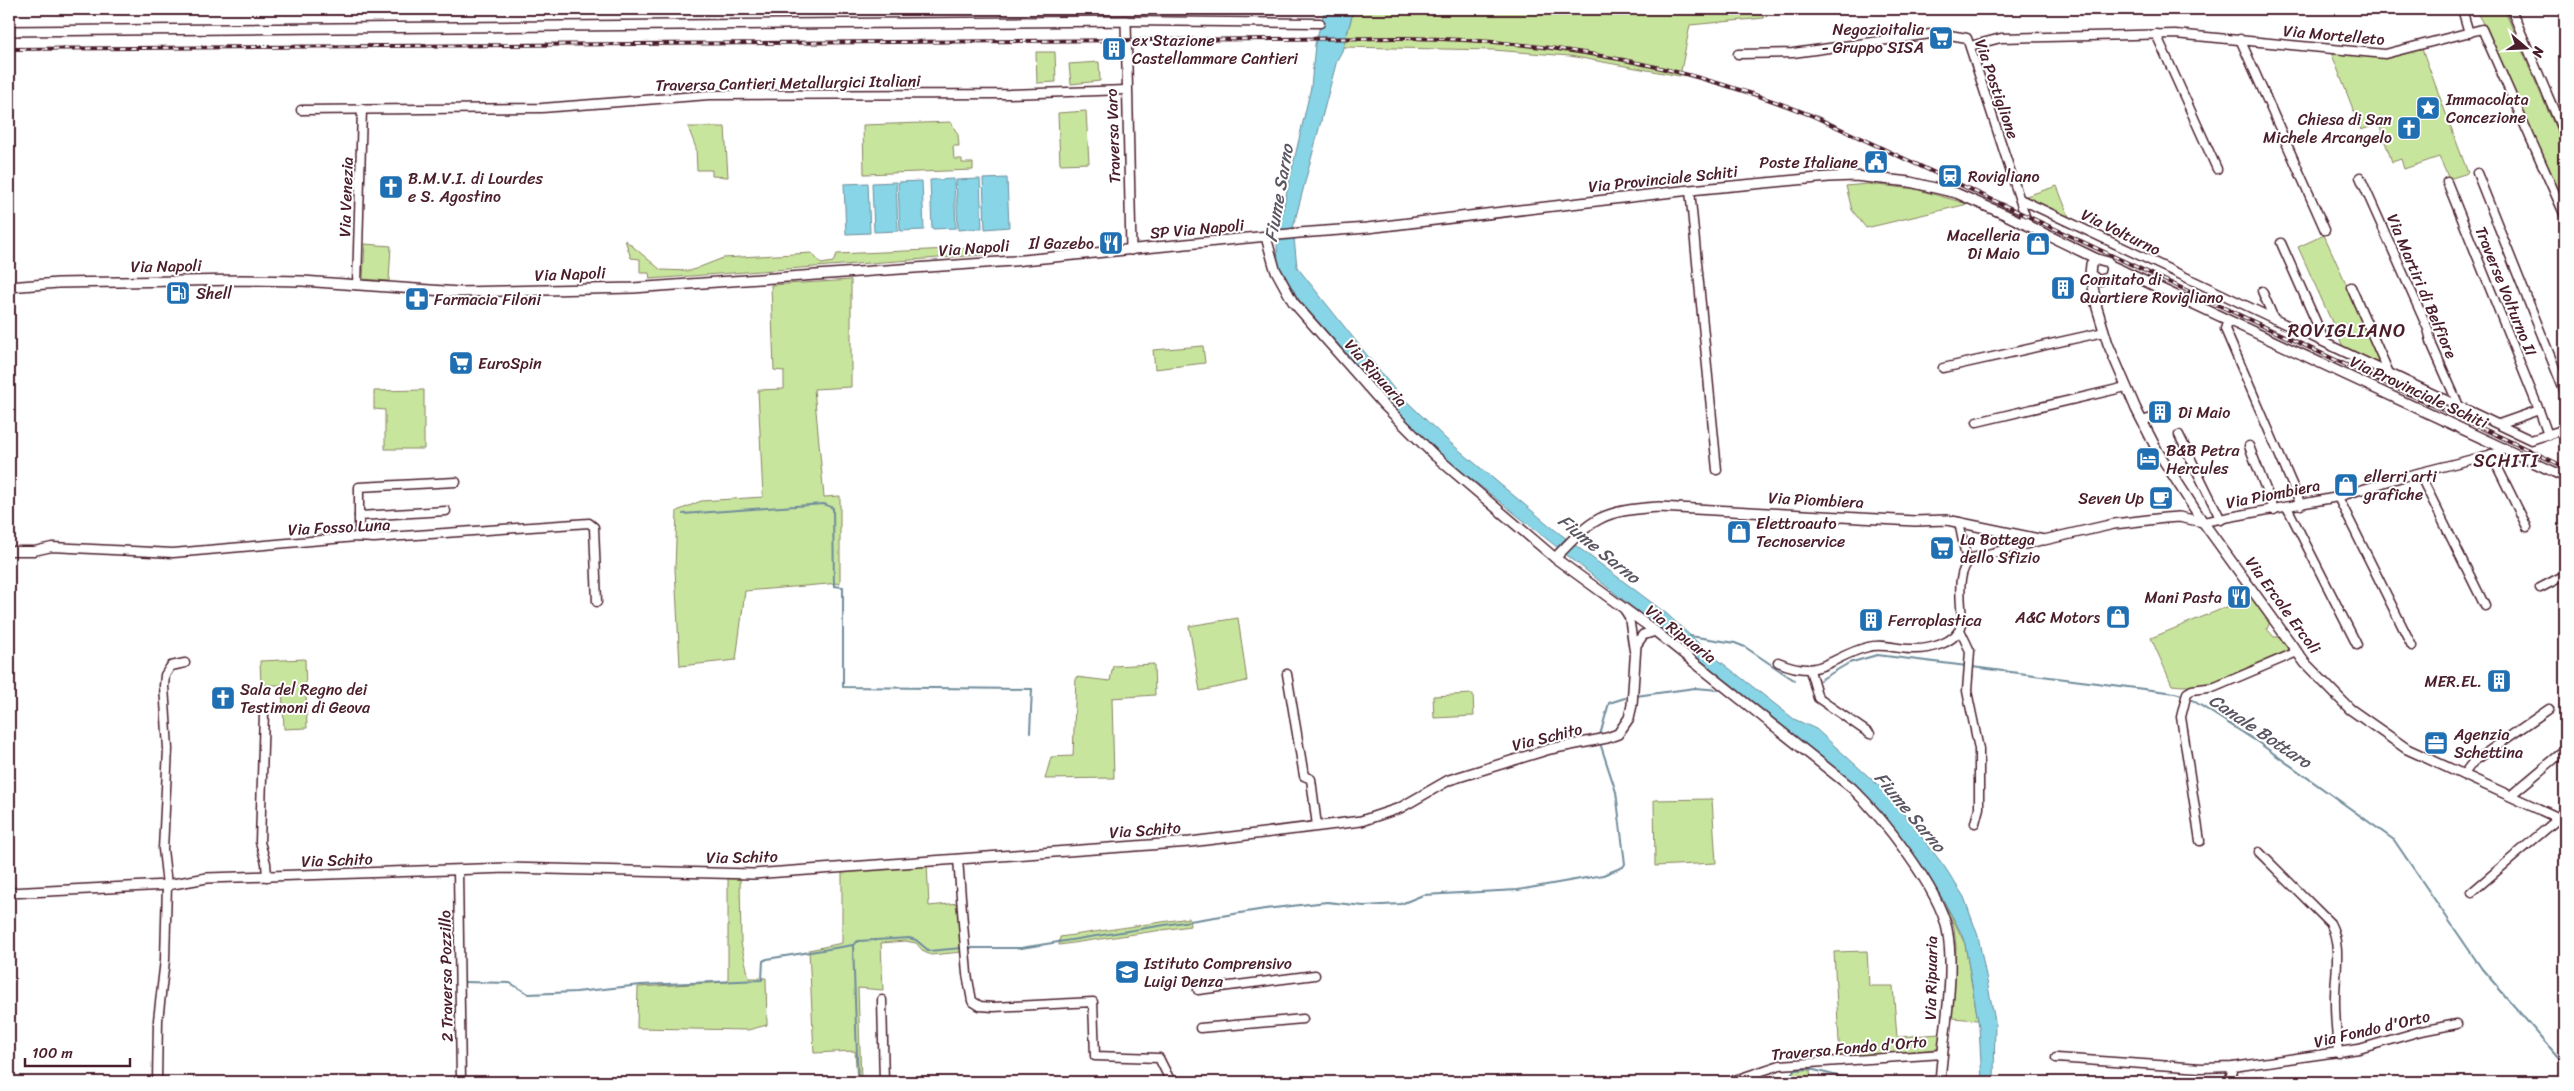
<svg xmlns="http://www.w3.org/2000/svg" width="2574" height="1091" font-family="Sriracha,sans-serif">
<rect width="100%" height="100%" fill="#fff"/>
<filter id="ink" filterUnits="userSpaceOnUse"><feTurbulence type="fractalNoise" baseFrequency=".02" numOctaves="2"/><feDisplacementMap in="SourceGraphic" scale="10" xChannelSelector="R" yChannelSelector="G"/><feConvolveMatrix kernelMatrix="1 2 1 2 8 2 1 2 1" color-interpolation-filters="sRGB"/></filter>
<g filter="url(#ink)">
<g fill="#c8e59d" stroke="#898264">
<path d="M1354,9H1766L1760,10L1764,18L1690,25L1680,76L1570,56L1493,50L1343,47Z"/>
<path d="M2475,9H2504L2565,150V207L2486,29Z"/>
<path d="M2422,49L2468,173L2449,179L2439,157L2404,169L2401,159L2392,162L2379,124L2361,130L2331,52C2367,55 2386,58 2422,49Z"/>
<path d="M1036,52H1055L1056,82L1037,83Z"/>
<path d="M1099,62L1100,81L1071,84L1069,64Z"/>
<path d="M1086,111L1089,163L1060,164L1058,113Z"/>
<path d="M951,122L958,135L959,146H953L954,159H962V163H973V170L864,174L863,125Z"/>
<path d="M688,127H725L728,177L712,176V170H697L696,148Z"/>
<path d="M1867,184L1915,189L1968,204L1866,228L1852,210L1846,186Z"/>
<path d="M2057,186L2071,222L2023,197Z"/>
<path d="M2324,235L2385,369L2344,349L2298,247Z"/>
<path d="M625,240L661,270L690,271L723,258L812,253L821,264L833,262L837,254L996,247L994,254L650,279L649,273H640V259L631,258Z"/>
<path d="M365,244L391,246L389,281L363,279Z"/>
<path d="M851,280V387L814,389L824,497L840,496V583L745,591L736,660L680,666L675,569L677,511L701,501L763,497L758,390L784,389V371L774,370L771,285Z"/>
<path d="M1203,346L1205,363L1155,369L1153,350Z"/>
<path d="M424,390V449H385V410L374,409V391Z"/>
<path d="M2251,597L2270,622L2267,629L2274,637H2282L2291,650L2289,653C2249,670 2216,691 2172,685L2151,638Z"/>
<path d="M1238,618L1247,681L1200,691L1189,626Z"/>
<path d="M305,659L307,728L284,729L282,685H261L260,661Z"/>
<path d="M1154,664L1155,695L1112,698L1114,778L1045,779L1051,757L1073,756L1076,677L1110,681L1113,666Z"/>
<path d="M1473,694L1474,716L1434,718L1433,696Z"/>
<path d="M1712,799L1716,863L1655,866L1654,800Z"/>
<path d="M927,863L929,906L959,903L962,952L931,955L924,952L916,943L905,941L881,943L883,990L858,988L861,1082H857L855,1051L814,1053L809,950L842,943V870Z"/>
<path d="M740,876L741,943L749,978H766L767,1025L748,1030L637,1028L638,987L728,982V877Z"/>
<path d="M1944,900L1965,944L1978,1020L1952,1018L1956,947L1954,928Z"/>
<path d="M1189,918L1190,926L1059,945L1060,937Z"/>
<path d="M1867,951L1869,986H1893L1897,1037L1940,1034L1938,1049L1840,1059L1834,952Z"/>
<path d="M1810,1069L1811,1082H1785L1794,1070Z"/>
</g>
<g fill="#87d5e6" stroke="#6f8c9b">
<path d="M1325,9H1354L1342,51L1337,60L1293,228L1297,267L1394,389L1447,440L1555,530L1667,614L1707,651L1794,719L1816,729L1889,795L1944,866L1964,897L1978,936L1995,1021L1994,1082H1982L1979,1027L1965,944L1961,933C1932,876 1898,827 1852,782L1440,454L1398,412L1299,300L1278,263L1277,245L1282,213L1311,87L1315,44Z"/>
<path d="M1007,178L1009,227L985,229L983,179Z"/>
<path d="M954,179L956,228L932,229L930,180Z"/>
<path d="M980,179L982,228L958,230L956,180Z"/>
<path d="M922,181L924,230L900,231L898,182Z"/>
<path d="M896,182L898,231L874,232L872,183Z"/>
<path d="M868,183L870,233L846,234L844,184Z"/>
</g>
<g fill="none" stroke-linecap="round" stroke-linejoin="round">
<g stroke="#6f8c9b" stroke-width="2">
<path d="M683,514L824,504L833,508L834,586L843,587V687L1032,689L1030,732"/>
<path d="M1690,636L1735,643L1745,647L1794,680"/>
<path d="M1972,667L2175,693L2185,696"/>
<path d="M1820,680L1849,663L1877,655L1967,666"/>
<path d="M1636,696L1695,688L1720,690"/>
<path d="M2189,698L2259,743L2394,840L2482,969L2565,1065"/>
<path d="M1600,735L1609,703L1625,698"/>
<path d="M966,948H1021L1265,909L1327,902L1364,906L1401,904L1423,895L1518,890L1603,875L1623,867L1625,864L1616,792L1601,746"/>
<path d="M463,982L510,983L529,994L576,992L641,985L762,980L763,961L767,959L853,945"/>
<path d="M1947,1078L1984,1077"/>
<path d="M858,1082L853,945L858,941L909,938L916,940L929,951L962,948"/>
<path d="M1785,1082L1794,1070L1810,1069L1861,1082"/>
</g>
<defs>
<g id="minor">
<path d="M2462,9L2469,33"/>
<path d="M2511,9L2565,136"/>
<path d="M1126,21L1320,23"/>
<path d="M2156,34L2217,169"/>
<path d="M2240,39L2325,230"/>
<path d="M1970,46L2001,38L2175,34L2385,54L2482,29L2565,216"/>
<path d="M1738,54L1793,53L1938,33L1967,38L2028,225"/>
<path d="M301,110L542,108L709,95L1009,94L1126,90"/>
<path d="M2477,173L2565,393"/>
<path d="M2360,177L2428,329L2432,345L2459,406"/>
<path d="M2447,182L2539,410L2499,424"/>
<path d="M1690,190L1717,470"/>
<path d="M2020,199L2531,440L2565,429"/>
<path d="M2281,243L2325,342"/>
<path d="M357,285L362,109"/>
<path d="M2351,287L2389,373"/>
<path d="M2262,291L2274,319"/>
<path d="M2228,320L2225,329L2301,505"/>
<path d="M1943,368L2104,332"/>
<path d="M2539,410L2548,435"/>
<path d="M2142,421L2155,417"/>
<path d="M1977,422L2126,387"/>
<path d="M2179,435L2221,520"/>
<path d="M2249,446L2274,510"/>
<path d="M2491,454L2527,527"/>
<path d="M2419,473L2485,606"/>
<path d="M2338,497L2412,646"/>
<path d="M2287,507L2357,645"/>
<path d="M359,516L446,511"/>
<path d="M1959,522L1967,562"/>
<path d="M2203,522L2338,497L2402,477L2497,453L2504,448"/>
<path d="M359,537V487L456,482"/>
<path d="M9,551H34L52,547L173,553L356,537L374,538L589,523L594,527L597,602"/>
<path d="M2540,588L2565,575"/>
<path d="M1624,609L1629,617L1634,651"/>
<path d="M1960,630L1970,651L1967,691L1979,749V808L1975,823"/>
<path d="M1778,662C1822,681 1830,656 1868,647C1882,643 1897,649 1911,649C1929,650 1957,643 1962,624C1962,604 1954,572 1972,558L2043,540"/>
<path d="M1810,670L1818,698L1870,734"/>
<path d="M1287,674L1304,776L1311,779L1317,826"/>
<path d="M264,713L260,842L266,863L267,877"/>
<path d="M2463,775L2473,762L2549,709"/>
<path d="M2510,796L2565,750"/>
<path d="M2200,841L2181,717L2187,693L2192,690L2215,687L2297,652"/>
<path d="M2259,852L2330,923C2343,947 2334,977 2335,1003C2335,1020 2337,1036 2338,1053"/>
<path d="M958,859L967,974L972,1001L980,1006L993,1007L1093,1002L1095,1056L1159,1058L1171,1082"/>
<path d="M458,870L461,1082"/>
<path d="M2472,892L2559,818"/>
<path d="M1198,990L1315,975"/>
<path d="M882,1000L884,1082"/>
<path d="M1200,1028L1303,1019"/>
<path d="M2056,1058L2201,1068L2233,1067L2359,1049L2421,1031L2457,1024"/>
<path d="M157,1082L158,1020L165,960L167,885L163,849L168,749L164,686L165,675L171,666L185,663"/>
<path d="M1729,1082L1780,1065L1943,1054"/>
<path d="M2229,1082L2233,1067"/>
</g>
<g id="tertiary">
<path d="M9,31L1126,21L1131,250"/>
<path d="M1266,237L1275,269L1293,302L1383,404L1434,455L1555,558L1655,631L1852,788C1882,817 1939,889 1947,929C1956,975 1943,1036 1940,1082"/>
<path d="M2110,265L2565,477"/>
<path d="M2091,276L2097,308L2108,344L2136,409L2158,452L2203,522L2305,663L2350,709L2407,749L2565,821"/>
<path d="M2109,276L2111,268L2108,262L2097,259L2091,264L2090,274L2099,281L2123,271"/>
<path d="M9,287L58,283L242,280L302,281L459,292L633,288L1013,261L1299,233L1367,228L1690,190L1829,177L1855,176L1910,182L1956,193L2004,214L2097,259"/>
<path d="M1555,558C1594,517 1601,511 1659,507L1915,521L1947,520L2044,540L2114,524L2165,518L2179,517L2203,522"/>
<path d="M9,893L167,885L207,878L508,868L753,874L1190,842L1361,821L1400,808L1449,780L1550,749L1607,738L1618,734L1629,718L1632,705L1636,645L1643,635L1655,631"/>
</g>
</defs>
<use href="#minor" stroke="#4a1f2b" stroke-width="11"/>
<use href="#tertiary" stroke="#4a1f2b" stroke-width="12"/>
<use href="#minor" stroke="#fff" stroke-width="8"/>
<use href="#tertiary" stroke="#fff" stroke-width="9"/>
<defs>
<path id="rail" d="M9,49L1403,38C1545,39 1681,63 1813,116L2565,467"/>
</defs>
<use href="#rail" stroke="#4a1f2b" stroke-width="4"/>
<use href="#rail" stroke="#fff" stroke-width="2" stroke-dasharray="5.5" stroke-linecap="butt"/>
</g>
</g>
<defs>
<symbol id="supermarket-square" viewBox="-11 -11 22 22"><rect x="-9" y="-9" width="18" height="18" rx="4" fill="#1f6fb2" stroke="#fff"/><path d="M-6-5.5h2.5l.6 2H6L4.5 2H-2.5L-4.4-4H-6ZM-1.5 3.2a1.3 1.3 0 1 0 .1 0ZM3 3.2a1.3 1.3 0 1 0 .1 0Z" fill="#fff"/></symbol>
<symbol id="building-square" viewBox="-11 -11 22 22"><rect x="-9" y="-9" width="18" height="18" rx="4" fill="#1f6fb2" stroke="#fff"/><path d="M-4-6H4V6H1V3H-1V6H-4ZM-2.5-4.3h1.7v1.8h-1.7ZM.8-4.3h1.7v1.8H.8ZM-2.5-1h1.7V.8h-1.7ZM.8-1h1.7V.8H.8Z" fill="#fff"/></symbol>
<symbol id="sight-square" viewBox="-11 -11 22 22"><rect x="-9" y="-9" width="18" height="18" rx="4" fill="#1f6fb2" stroke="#fff"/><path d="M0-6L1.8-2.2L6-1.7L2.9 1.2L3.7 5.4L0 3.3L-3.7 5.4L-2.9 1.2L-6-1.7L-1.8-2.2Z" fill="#fff"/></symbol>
<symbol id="church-square" viewBox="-11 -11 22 22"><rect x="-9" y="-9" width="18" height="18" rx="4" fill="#1f6fb2" stroke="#fff"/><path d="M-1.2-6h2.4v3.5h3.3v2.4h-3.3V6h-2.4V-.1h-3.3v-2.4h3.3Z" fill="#fff"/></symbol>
<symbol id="civic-square" viewBox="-11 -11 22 22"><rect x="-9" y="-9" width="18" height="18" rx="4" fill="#1f6fb2" stroke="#fff"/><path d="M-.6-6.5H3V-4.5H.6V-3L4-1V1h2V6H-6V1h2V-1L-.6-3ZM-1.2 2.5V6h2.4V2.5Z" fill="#fff"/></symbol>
<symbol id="station-square" viewBox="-11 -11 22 22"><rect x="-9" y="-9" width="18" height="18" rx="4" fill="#1f6fb2" stroke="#fff"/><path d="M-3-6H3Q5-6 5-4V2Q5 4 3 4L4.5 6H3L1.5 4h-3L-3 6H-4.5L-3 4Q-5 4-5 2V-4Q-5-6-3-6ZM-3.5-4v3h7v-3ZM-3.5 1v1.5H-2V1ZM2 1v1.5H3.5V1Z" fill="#fff"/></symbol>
<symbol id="restaurant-square" viewBox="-11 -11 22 22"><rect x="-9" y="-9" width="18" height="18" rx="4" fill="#1f6fb2" stroke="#fff"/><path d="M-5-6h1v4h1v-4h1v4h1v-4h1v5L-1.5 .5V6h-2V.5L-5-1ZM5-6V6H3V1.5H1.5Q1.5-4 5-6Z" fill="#fff"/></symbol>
<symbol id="shop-square" viewBox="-11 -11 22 22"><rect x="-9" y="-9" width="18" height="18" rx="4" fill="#1f6fb2" stroke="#fff"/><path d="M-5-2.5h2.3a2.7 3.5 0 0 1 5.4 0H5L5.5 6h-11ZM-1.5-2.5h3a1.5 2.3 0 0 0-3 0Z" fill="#fff"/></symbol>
<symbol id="fuel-square" viewBox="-11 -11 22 22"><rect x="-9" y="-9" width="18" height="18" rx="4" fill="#1f6fb2" stroke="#fff"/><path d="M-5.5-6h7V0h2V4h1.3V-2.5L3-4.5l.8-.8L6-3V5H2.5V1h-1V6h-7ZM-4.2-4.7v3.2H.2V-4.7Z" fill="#fff"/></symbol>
<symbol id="pharmacy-square" viewBox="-11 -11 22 22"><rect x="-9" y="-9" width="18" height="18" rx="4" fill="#1f6fb2" stroke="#fff"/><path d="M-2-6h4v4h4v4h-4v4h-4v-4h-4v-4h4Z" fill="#fff"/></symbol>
<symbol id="hotel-square" viewBox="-11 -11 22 22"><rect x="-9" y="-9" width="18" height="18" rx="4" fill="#1f6fb2" stroke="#fff"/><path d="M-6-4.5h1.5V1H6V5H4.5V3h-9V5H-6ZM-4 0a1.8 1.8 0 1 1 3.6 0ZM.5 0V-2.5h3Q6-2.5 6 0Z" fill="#fff"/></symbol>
<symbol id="cafe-square" viewBox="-11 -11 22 22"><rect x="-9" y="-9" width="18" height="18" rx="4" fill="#1f6fb2" stroke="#fff"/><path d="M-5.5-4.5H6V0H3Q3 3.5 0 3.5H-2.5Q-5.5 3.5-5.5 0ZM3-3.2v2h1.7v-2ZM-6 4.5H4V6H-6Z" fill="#fff"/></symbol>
<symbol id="office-square" viewBox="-11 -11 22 22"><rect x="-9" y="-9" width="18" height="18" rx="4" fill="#1f6fb2" stroke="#fff"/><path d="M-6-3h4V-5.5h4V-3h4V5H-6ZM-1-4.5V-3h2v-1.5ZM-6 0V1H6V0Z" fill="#fff"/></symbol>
<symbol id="school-square" viewBox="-11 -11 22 22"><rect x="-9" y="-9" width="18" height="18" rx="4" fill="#1f6fb2" stroke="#fff"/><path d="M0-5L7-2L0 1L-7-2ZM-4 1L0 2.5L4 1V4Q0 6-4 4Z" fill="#fff"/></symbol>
</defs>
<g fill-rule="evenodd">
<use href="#supermarket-square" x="1927" y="24" width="28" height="28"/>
<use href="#building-square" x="1100" y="35" width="28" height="28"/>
<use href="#sight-square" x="2414" y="94" width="28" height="28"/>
<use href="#church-square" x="2395" y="114" width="28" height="28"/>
<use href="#civic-square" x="1862" y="148" width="28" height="28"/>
<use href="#station-square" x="1936" y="162" width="28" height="28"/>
<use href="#church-square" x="377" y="173" width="28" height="28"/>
<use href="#restaurant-square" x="1097" y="229" width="28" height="28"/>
<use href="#shop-square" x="2024" y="230" width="28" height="28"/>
<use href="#building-square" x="2049" y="274" width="28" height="28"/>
<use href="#fuel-square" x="164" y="279" width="28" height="28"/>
<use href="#pharmacy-square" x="403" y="285" width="28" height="28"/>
<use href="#supermarket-square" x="447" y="349" width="28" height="28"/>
<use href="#building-square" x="2146" y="398" width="28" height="28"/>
<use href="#hotel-square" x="2134" y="445" width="28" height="28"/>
<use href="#shop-square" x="2332" y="471" width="28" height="28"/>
<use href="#cafe-square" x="2147" y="484" width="28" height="28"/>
<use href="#shop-square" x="1725" y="518" width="28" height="28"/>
<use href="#supermarket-square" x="1928" y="534" width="28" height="28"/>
<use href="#restaurant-square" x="2225" y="583" width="28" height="28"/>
<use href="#shop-square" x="2104" y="603" width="28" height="28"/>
<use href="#building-square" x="1857" y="606" width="28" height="28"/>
<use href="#building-square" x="2485" y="667" width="28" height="28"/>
<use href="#church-square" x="209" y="684" width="28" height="28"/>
<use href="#office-square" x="2422" y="729" width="28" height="28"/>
<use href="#school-square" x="1113" y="958" width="28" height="28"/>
</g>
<g text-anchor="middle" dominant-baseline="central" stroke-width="4" stroke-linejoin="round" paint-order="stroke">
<g font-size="16" fill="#4a1f2b" stroke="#fff" text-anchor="start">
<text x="1924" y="29" text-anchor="end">Negozioitalia<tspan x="1924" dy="18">- Gruppo SISA</tspan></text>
<text x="1132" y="40">ex Stazione<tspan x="1132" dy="18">Castellammare Cantieri</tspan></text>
<text x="2446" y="99">Immacolata<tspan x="2446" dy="18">Concezione</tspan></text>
<text x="2392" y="119" text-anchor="end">Chiesa di San<tspan x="2392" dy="18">Michele Arcangelo</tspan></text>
<text x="1858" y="162" text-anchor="end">Poste Italiane</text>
<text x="1968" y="176">Rovigliano</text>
<text x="408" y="178">B.M.V.I. di Lourdes<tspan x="408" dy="18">e S. Agostino</tspan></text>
<text x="2020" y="235" text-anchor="end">Macelleria<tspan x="2020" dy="18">Di Maio</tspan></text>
<text x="1094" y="243" text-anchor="end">Il Gazebo</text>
<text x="2080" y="279">Comitato di<tspan x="2080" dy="18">Quartiere Rovigliano</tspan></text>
<text x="196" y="293">Shell</text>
<text x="434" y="299">Farmacia Filoni</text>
<text x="478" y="363">EuroSpin</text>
<text x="2178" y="412">Di Maio</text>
<text x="2166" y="450">B&amp;B Petra<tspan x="2166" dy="18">Hercules</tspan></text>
<text x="2364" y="476">ellerri arti<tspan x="2364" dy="18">grafiche</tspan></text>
<text x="2144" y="498" text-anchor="end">Seven Up</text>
<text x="1756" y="523">Elettroauto<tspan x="1756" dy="18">Tecnoservice</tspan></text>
<text x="1960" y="539">La Bottega<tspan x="1960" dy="18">dello Sfizio</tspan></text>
<text x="2222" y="597" text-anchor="end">Mani Pasta</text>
<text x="2100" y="617" text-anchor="end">A&amp;C Motors</text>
<text x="1888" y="620">Ferroplastica</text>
<text x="2482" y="681" text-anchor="end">MER.EL.</text>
<text x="240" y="689">Sala del Regno dei<tspan x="240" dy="18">Testimoni di Geova</tspan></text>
<text x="2454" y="734">Agenzia<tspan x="2454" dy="18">Schettina</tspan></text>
<text x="1144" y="963">Istituto Comprensivo<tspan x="1144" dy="18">Luigi Denza</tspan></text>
</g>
<g font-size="16" fill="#4a1f2b" stroke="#fff">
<text transform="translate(2334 35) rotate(5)">Via Mortelleto</text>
<text transform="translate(788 83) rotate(-1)">Traversa Cantieri Metallurgici Italiani</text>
<text transform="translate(1997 89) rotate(71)">Via Postiglione</text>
<text transform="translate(1113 136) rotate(-92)">Traversa Varo</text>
<text transform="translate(1663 179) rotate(-6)">Via Provinciale Schiti</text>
<text transform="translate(346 197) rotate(-88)">Via Venezia</text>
<text transform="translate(1197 229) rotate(-5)">SP Via Napoli</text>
<text transform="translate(2121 232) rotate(26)">Via Volturno</text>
<text transform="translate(974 248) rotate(-4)">Via Napoli</text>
<text transform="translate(166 266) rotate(-1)">Via Napoli</text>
<text transform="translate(570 274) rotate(-2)">Via Napoli</text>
<text transform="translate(2422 286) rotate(67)">Via Martiri di Belfiore</text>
<text transform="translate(2506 291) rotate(68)">Traverse Volturno II</text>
<text transform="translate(1376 373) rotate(48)">Via Ripuaria</text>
<text transform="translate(2419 392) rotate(25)">Via Provinciale Schiti</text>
<text transform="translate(2273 494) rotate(-11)">Via Piombiera</text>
<text transform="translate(1816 500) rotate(3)">Via Piombiera</text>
<text transform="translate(339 527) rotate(-3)">Via Fosso Luna</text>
<text transform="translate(2283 605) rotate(54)">Via Ercole Ercoli</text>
<text transform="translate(1681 634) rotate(38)">Via Ripuaria</text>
<text transform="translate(1547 737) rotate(-14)">Via Schito</text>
<text transform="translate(1145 830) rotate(-4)">Via Schito</text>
<text transform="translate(742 857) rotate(-1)">Via Schito</text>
<text transform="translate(337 860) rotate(-2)">Via Schito</text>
<text transform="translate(446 976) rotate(-91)">2 Traversa Pozzillo</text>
<text transform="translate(1931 978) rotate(-89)">Via Ripuaria</text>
<text transform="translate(2372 1029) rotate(-13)">Via Fondo d'Orto</text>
<text transform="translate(1849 1048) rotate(-5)">Traversa Fondo d'Orto</text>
</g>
<g font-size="18" font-style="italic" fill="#5c5663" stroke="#fff">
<text transform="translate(1279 193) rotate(-80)">Fiume Sarno</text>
<text transform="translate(1599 549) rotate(39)">Fiume Sarno</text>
<text transform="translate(2260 731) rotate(34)">Canale Bottaro</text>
<text transform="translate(1910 812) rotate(50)">Fiume Sarno</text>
</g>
<g font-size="18" letter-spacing="1" fill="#4a1f2b" stroke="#fff">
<text x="2506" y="461">SCHITI</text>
</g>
<g font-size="19" letter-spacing="1" fill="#4a1f2b" stroke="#fff">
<text x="2347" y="330">ROVIGLIANO</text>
</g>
</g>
<rect width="2574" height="1091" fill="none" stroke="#fff" stroke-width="30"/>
<rect x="15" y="15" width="2544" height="1061" fill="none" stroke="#4a1f2b" stroke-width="2" filter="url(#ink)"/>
<g transform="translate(2526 48) rotate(109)" stroke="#ffffff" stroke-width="4" paint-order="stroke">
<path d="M0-4L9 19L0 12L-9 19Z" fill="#4a1f2b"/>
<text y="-8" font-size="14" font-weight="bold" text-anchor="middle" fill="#4a1f2b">N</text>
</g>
<path d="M25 1058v8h105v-8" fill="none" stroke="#4a1f2b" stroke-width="2.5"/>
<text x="32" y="1058" font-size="15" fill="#4a1f2b" stroke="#ffffff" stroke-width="4" paint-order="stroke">100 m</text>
</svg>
